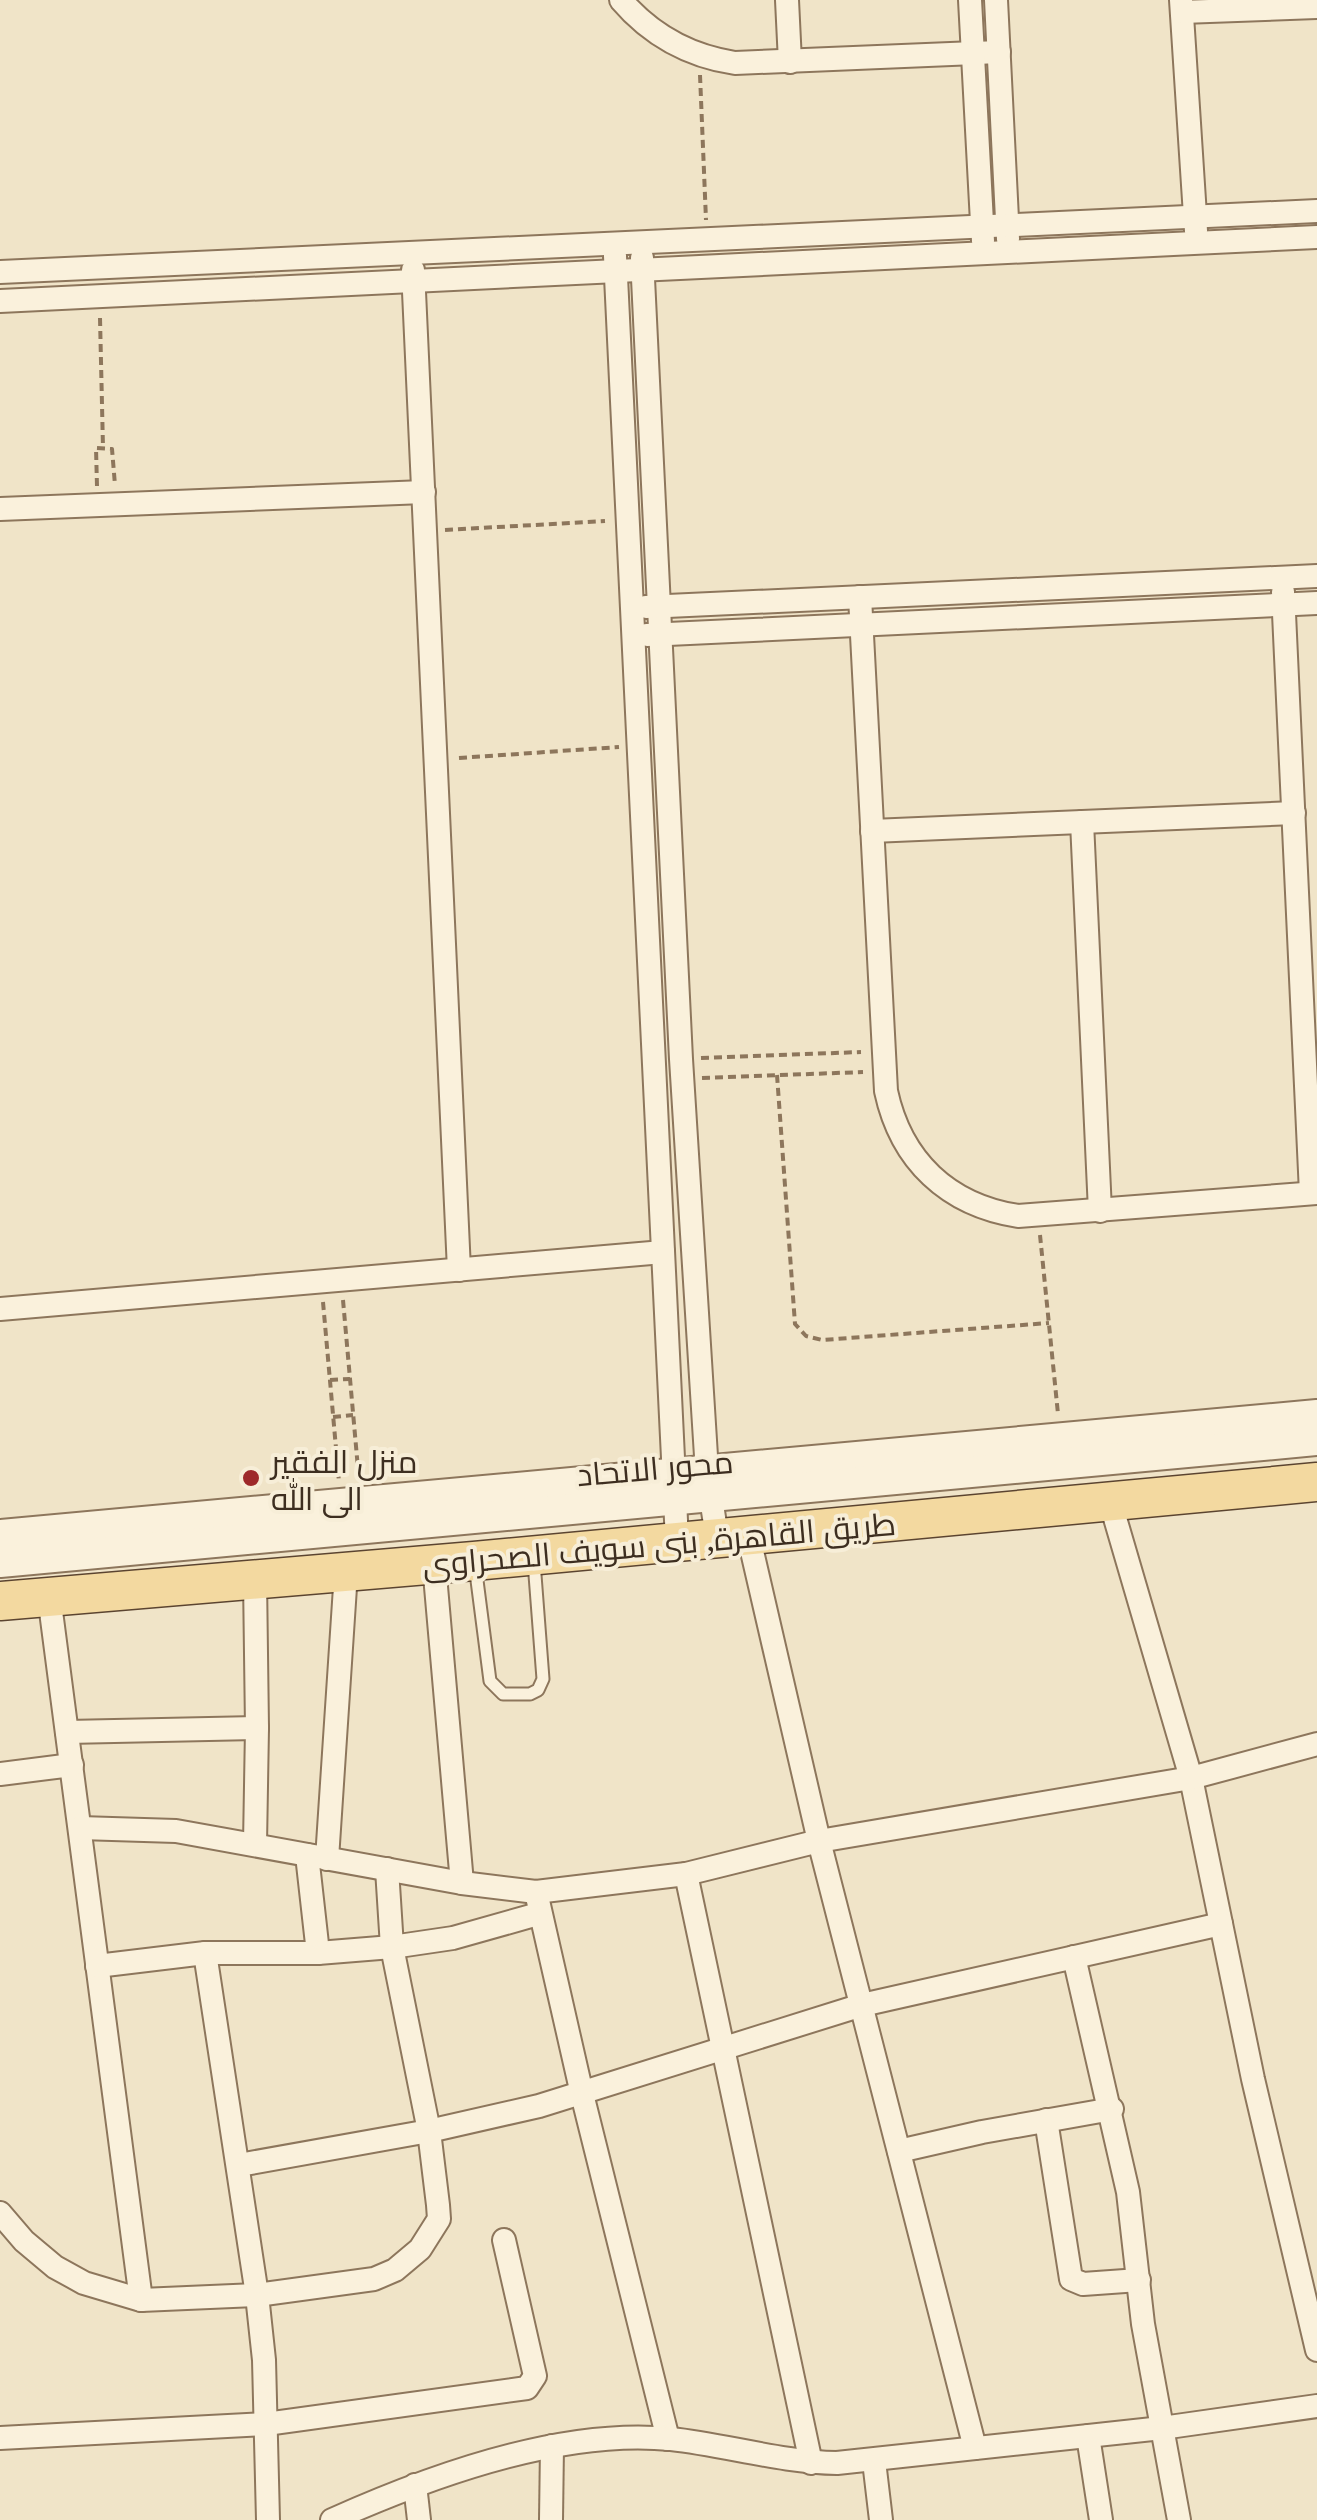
<svg xmlns="http://www.w3.org/2000/svg" width="1317" height="2520" font-family="'Noto Serif',Cairo,serif">
<rect width="100%" height="100%" fill="#f0e4c8"/>
<g fill="none" stroke-linecap="round" stroke-linejoin="round">
<defs>
<path id="service" d="M475,1565L490,1681L503,1694H530L538,1690L543,1679L534,1562"/>
<g id="minor">
<path d="M621,0C651,35 689,56 735,63L999,52"/>
<path d="M787,0L790,62"/>
<path d="M970,0L983,241"/>
<path d="M996,0L1008,239"/>
<path d="M1181,0L1196,231"/>
<path d="M1182,12L1317,7"/>
<path d="M615,256L677,1541"/>
<path d="M642,258L681,1059L707,1472L717,1537"/>
<path d="M413,270L459,1270"/>
<path d="M0,272L1317,211"/>
<path d="M0,301L1317,237"/>
<path d="M0,509L424,492"/>
<path d="M1283,592L1311,1193"/>
<path d="M860,597L886,1091C901,1161 948,1205 1018,1216L1317,1193"/>
<path d="M646,607L1317,576"/>
<path d="M647,635L1317,603"/>
<path d="M1082,822L1100,1211"/>
<path d="M872,831L1294,813"/>
<path d="M0,1309L663,1252"/>
<path d="M1110,1501L1191,1778L1253,2079L1317,2350"/>
<path d="M748,1534L819,1841L975,2448"/>
<path d="M434,1564L462,1883"/>
<path d="M255,1579L257,1728L255,1844"/>
<path d="M49,1596L141,2300"/>
<path d="M67,1732L257,1728"/>
<path d="M0,1774L72,1765"/>
<path d="M80,1828L176,1831L462,1883L536,1892L686,1874L819,1841L1191,1778L1317,1744"/>
<path d="M307,1855L318,1953"/>
<path d="M327,1859L346,1572"/>
<path d="M686,1874L811,2463"/>
<path d="M536,1892L582,2094L668,2439"/>
<path d="M205,1953L257,2295L264,2360L268,2520"/>
<path d="M1074,1957L1128,2192L1143,2324L1179,2520"/>
<path d="M97,1966L205,1953H318L392,1947L453,1938L538,1914"/>
<path d="M1046,2120L1071,2279L1083,2284L1139,2280"/>
<path d="M899,2151L982,2132L1112,2109"/>
<path d="M239,2165L429,2131L539,2106L862,2005L1221,1924"/>
<path d="M0,2213L24,2241L55,2267L84,2283L141,2300L257,2295L374,2279L395,2270L420,2249L439,2219L438,2205L429,2131L392,1947L387,1869"/>
<path d="M1088,2436L1101,2520"/>
<path d="M0,2438L266,2424L527,2388L535,2376L504,2240"/>
<path d="M874,2461L881,2520"/>
<path d="M415,2485L419,2520"/>
<path d="M332,2520C430,2476 563,2428 671,2439C726,2445 781,2462 837,2463L1162,2428L1317,2406"/>
<path d="M551,2520L552,2446"/>
</g>
<g id="tertiary">
<path d="M0,1535L1317,1415"/>
<path d="M0,1562L1317,1440"/>
</g>
<path id="primary" d="M0,1601L474,1561L1317,1482"/>
</defs>
<use href="#service" stroke="#8d765c" stroke-width="15"/>
<use href="#minor" stroke="#8d765c" stroke-width="26"/>
<use href="#tertiary" stroke="#8d765c" stroke-width="34"/>
<use href="#primary" stroke="#5b4430" stroke-width="41"/>
<g stroke="#8d765c" stroke-width="4" stroke-dasharray="8 5" stroke-linecap="butt">
<path d="M700,75L706,220"/>
<path d="M100,318L103,448"/>
<path d="M97,486L96,448L112,449L115,485"/>
<path d="M445,530L605,521"/>
<path d="M459,758L619,747"/>
<path d="M701,1058L861,1052"/>
<path d="M777,1075L795,1324L806,1336L822,1340L1049,1323"/>
<path d="M702,1078L863,1072"/>
<path d="M1040,1235L1058,1414"/>
<path d="M343,1300L359,1480"/>
<path d="M323,1302L339,1482"/>
<path d="M330,1380L350,1379"/>
<path d="M333,1417L353,1415"/>
</g>
<use href="#service" stroke="#faf1dc" stroke-width="11"/>
<use href="#minor" stroke="#faf1dc" stroke-width="22"/>
<use href="#tertiary" stroke="#faf1dc" stroke-width="30"/>
<use href="#primary" stroke="#f3d9a0" stroke-width="38"/>
</g>
<circle fill="#9e2a2b" stroke="#f7eed8" stroke-width="4" cx="251" cy="1478" r="10"/>
<g text-anchor="middle" dominant-baseline="central" stroke-width="8" stroke-linejoin="round" paint-order="stroke">
<g font-size="32" fill="#3d2e20" stroke="#f7eed8" text-anchor="start">
<text x="271" y="1460">منزل الفقير<tspan x="271" dy="37">الى الله</tspan></text>
</g>
<g font-size="32" fill="#3d2e20" stroke="#f7eed8">
<text transform="translate(655 1467) rotate(-5)">محور الاتحاد</text>
<text transform="translate(659 1543) rotate(-5)">طريق القاهرة, بنى سويف الصحراوى</text>
</g>
</g>
</svg>
